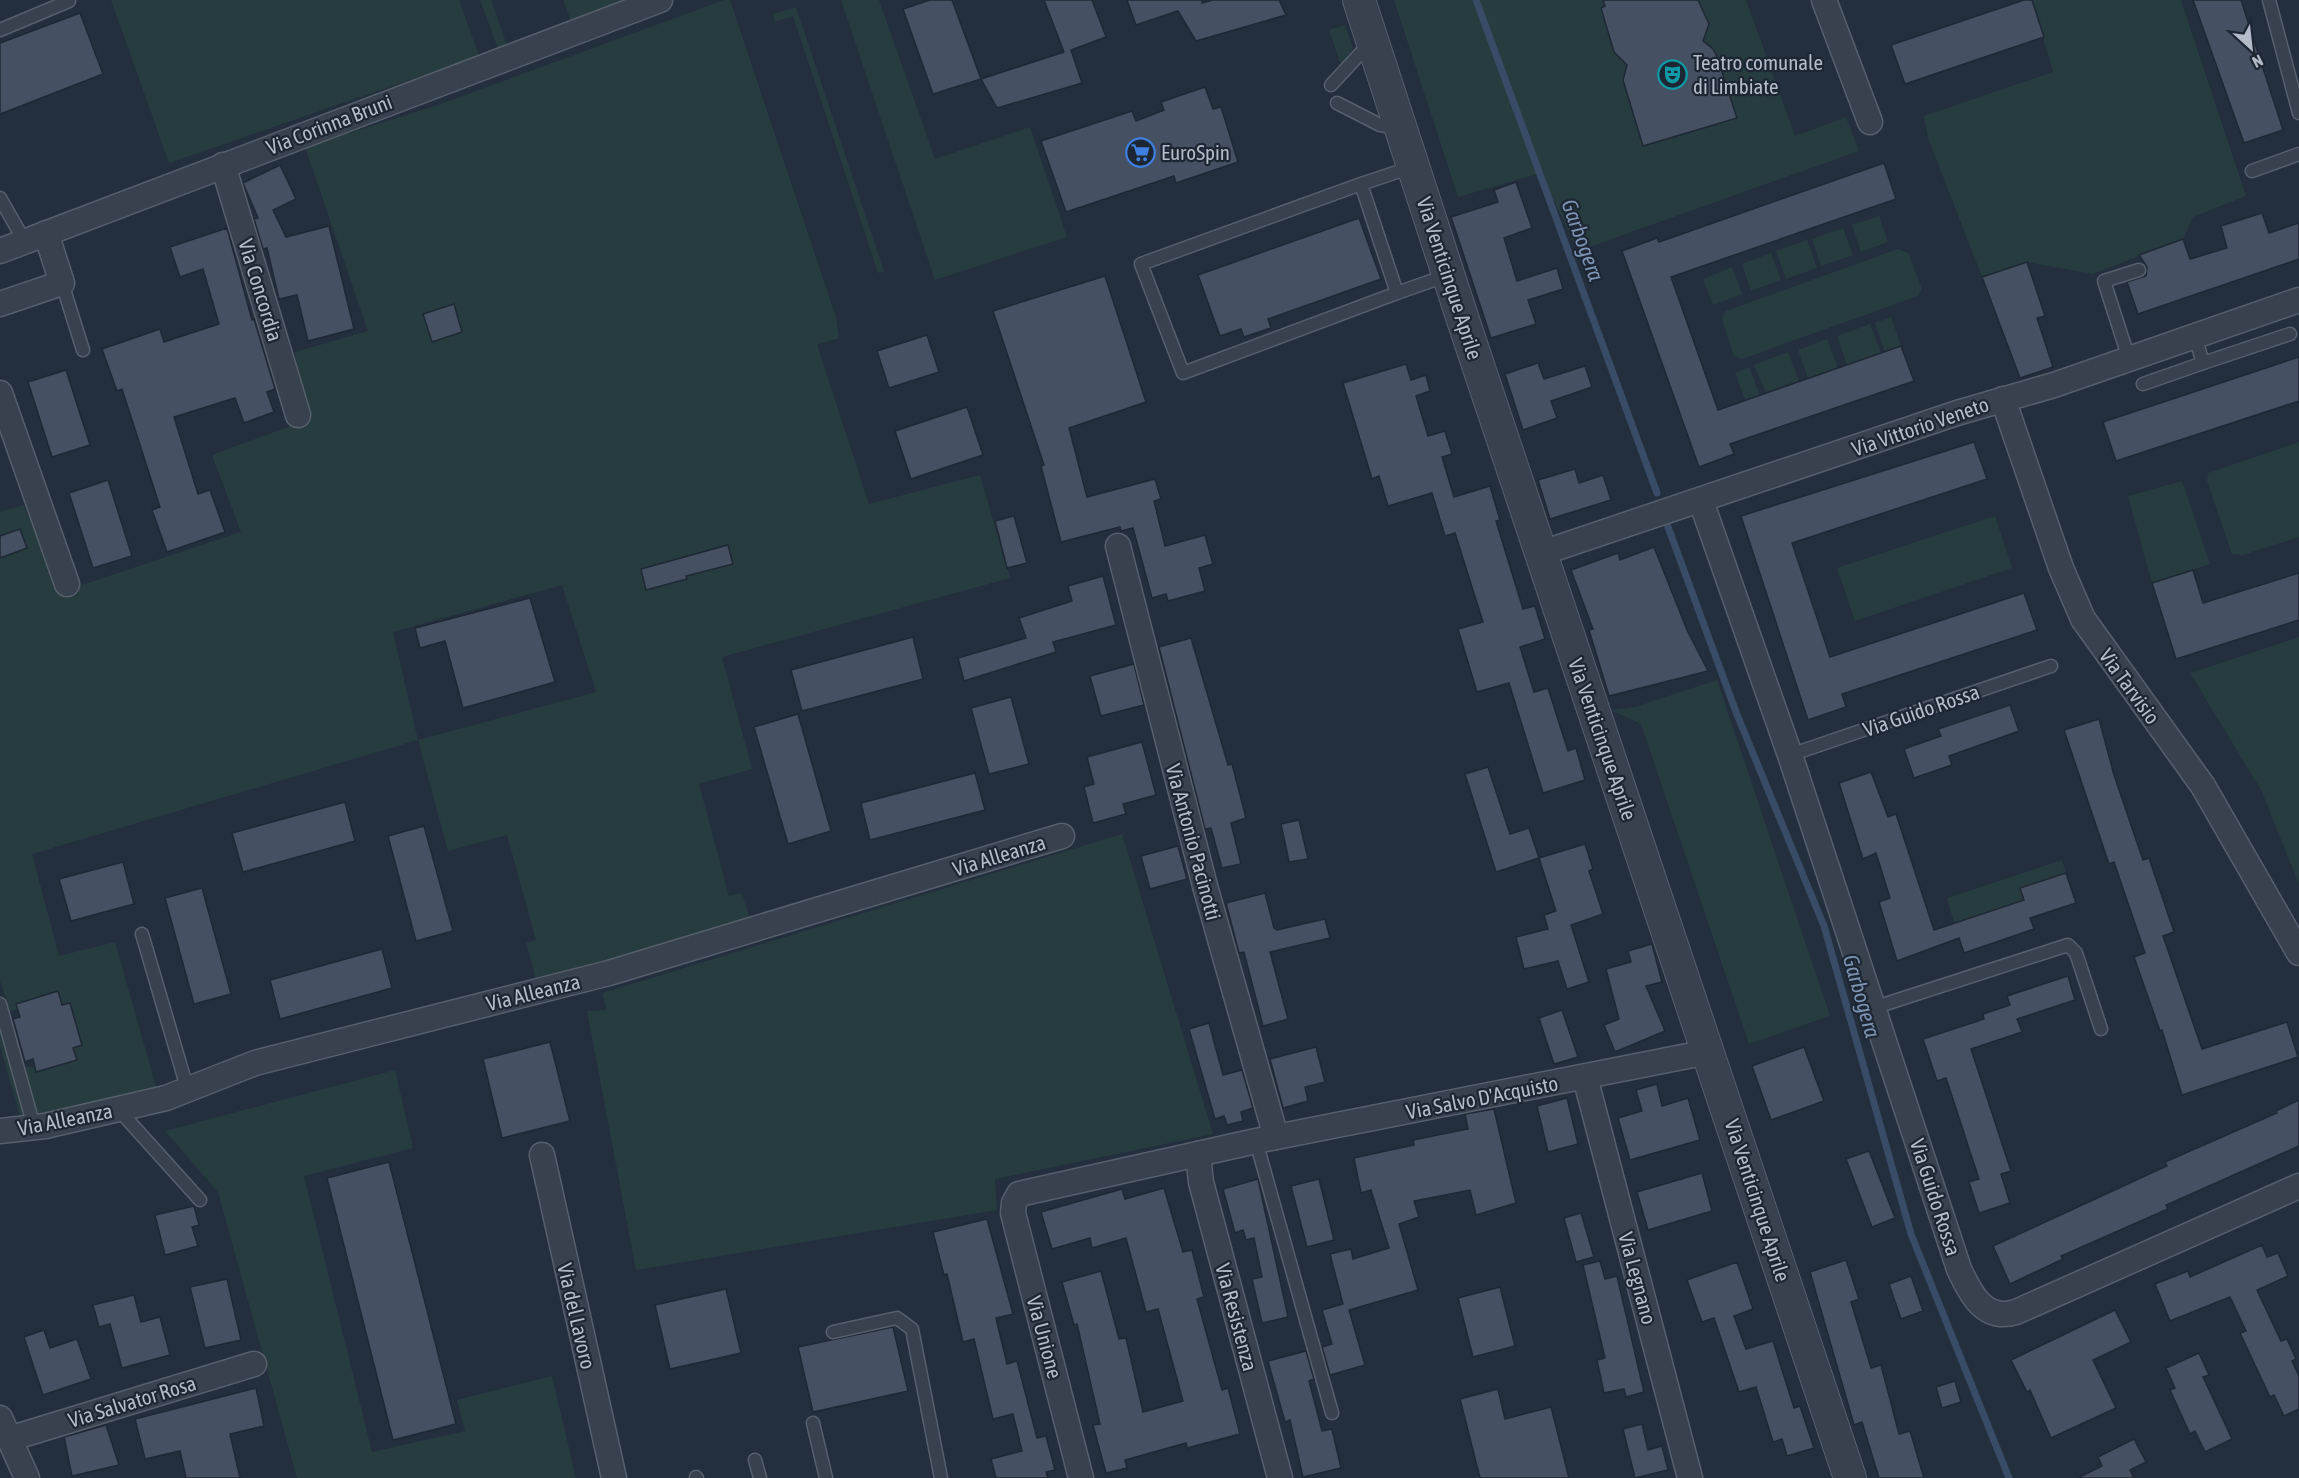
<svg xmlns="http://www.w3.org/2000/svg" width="2299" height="1478" font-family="'Asap Condensed',sans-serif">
<rect width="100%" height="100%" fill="#242f3e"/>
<g fill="#263c3f" fill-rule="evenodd">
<path d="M111,0H459L479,56L169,163Z"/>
<path d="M480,0H491L508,48L499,51Z"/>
<path d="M563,0H625L571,20Z"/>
<path d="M724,0H730L836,317L839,338L817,345L869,504L980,475L1010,578L722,657L752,769L699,784L729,896L742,893L750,920L536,979L526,943L536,940L507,835L448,851L418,740L32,854L59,956L115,942L157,1090L38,1120L24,1067H35L37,1072L76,1060L73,1048L82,1045L70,1003L62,1005L58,991L16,1004L17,1009L10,1011L0,981V512L23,505L64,591L241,532L212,455L304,421L295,352L368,331L305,147L438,105ZM562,585L596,692L418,740L393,632Z"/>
<path d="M841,0H879L935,159L1030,127L1067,237L935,280Z"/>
<path d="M1394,0H1746L1795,136L1846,117L1859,151L1578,251L1541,173L1458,197Z"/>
<path d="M2032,0H2181L2246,196L2193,217L2183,239L2093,274L2027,262L1982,277L1928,138L1924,116L2053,72Z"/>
<path d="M796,7L884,271L878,273L793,16L775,22L773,14Z"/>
<path d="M1345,25L1353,48L1341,65L1329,30Z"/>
<path d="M1879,216L1888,242L1861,252L1852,225Z"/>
<path d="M1843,228L1853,255L1821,266L1812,239Z"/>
<path d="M1807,240L1817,268L1786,279L1776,251Z"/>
<path d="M1898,249L1908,253L1922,289L1918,296L1742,359L1734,356L1722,319L1726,311Z"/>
<path d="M1771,253L1781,280L1751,291L1742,264Z"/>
<path d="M1732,267L1742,294L1713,305L1703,279Z"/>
<path d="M1891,317L1901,346L1885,352L1875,323Z"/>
<path d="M1870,324L1881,353L1847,365L1837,336Z"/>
<path d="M1827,339L1838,368L1808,378L1798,350Z"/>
<path d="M1788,352L1799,381L1766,392L1754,365Z"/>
<path d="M1749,367L1760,395L1745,400L1735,373Z"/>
<path d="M2299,442V537L2243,555L2232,554L2207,481L2208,473Z"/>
<path d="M2182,481L2210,564L2152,583L2128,496Z"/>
<path d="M1995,516L2012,568L1855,621L1837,568Z"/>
<path d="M2299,637V884L2261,790L2190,673Z"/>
<path d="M1717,680L1830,1016L1749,1044L1641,724L1611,710L1635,707Z"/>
<path d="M1122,834L1213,1134L995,1179L997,1210L636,1270L587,1011L607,1010L602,993Z"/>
<path d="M2062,860L2066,873L2021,888L2024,900L1954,923L1947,898Z"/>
<path d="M0,1028L27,1122L22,1124L0,1046Z"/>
<path d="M395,1070L413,1148L304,1176L372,1452L465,1431L457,1400L552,1376L576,1478H297L218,1192L165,1131Z"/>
</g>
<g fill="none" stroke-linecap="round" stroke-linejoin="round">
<g stroke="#394c67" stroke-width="7">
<path d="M1476,0L1657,493"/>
<path d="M1668,527L1736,712L1824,926L1911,1234L2009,1478"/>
</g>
</g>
<g fill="#455162" stroke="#1f2835" stroke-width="1.5">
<path d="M930,0H952L981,79L933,94L903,9Z"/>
<path d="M1044,0H1092L1106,37L1071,50L1082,83L997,108L981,79L1064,52Z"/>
<path d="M1127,0H1202V3L1213,0H1279L1286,15L1196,41L1178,11L1136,25Z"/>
<path d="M1603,0H1698L1709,24L1703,41L1713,49L1717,57L1737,118L1643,146L1623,80L1627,65L1614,52L1601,8L1605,6Z"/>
<path d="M2024,0H2032L2044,37L1905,84L1891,45Z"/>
<path d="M2193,0H2241L2283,130L2244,143Z"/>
<path d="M80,13L103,74L0,114V43Z"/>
<path d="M1205,87L1213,109L1221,107L1238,162L1176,183L1174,176L1066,212L1041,141L1132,111L1136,121L1164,110L1161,102Z"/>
<path d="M1884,163L1896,199L1671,277L1718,410L1901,346L1914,381L1730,444L1734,454L1699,467L1622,251L1657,238L1659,242Z"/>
<path d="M280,165L296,199L273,210L286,237L329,226L354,329L308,341L297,295L279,299L267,248L263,249L254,219L258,218L243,183Z"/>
<path d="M1516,182L1532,228L1504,238L1517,281L1557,268L1563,289L1528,300L1536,324L1491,338L1451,217L1498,202L1494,190Z"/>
<path d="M2262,213L2269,233L2299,223V259L2138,314L2127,282L2146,276L2147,267L2139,255L2183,239L2190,259L2227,248L2221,226Z"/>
<path d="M1359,218L1381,279L1268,319L1271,328L1244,337L1241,329L1220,336L1198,275Z"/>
<path d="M227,228L252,320L254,319L275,389L267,392L274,412L244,423L235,398L174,417L198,494L210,490L225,532L167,552L152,510L160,507L122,389L117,391L102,349L160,329L164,342L219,324L203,269L180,277L170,247Z"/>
<path d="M2027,262L2045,316L2037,318L2053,367L2020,378L1982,277Z"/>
<path d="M1105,276L1146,402L1069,428L1087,497L1155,479L1161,499L1154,501L1165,546L1205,535L1213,564L1199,568L1205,591L1168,601L1166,594L1152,598L1133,528L1121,531L1120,527L1061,542L1041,466L1044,465L993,311Z"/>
<path d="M454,304L462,332L432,342L423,314Z"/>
<path d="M927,335L939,372L889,388L877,351Z"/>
<path d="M2299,357V401L2116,461L2103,422Z"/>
<path d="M1538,363L1544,379L1585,366L1592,387L1551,401L1557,418L1523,430L1505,374Z"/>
<path d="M1406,364L1411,380L1426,375L1430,391L1416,396L1428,436L1445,431L1452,454L1442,457L1454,497L1490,486L1500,520L1496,521L1523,609L1535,606L1545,639L1520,647L1534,692L1548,688L1568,751L1576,748L1585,780L1543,793L1509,683L1477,692L1458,629L1483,622L1455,533L1445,536L1432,493L1388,506L1379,476L1372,479L1343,383Z"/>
<path d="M66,370L90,445L52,457L28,382Z"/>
<path d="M967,407L983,455L911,479L895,431Z"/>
<path d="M1974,442L1987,479L1792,543L1830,657L2024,593L2037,630L1842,694L1846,707L1808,720L1741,516Z"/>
<path d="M1575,469L1579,483L1603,475L1611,500L1550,519L1538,480Z"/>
<path d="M108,480L132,556L93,568L69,493Z"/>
<path d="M1014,516L1027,563L1007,568L995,521Z"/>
<path d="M20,529L27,548L0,558V536Z"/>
<path d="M728,545L733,564L686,576L687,579L646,590L641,569Z"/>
<path d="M1654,547L1687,630L1708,671L1609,696L1589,630L1593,629L1571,570L1618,553L1620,560Z"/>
<path d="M2193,570L2203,603L2299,573V620L2176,659L2152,583Z"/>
<path d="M1103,576L1116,625L1053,642L1056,652L964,681L958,658L1026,638L1019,618L1072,601L1068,586Z"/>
<path d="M530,598L555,682L463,708L445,641L420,648L415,628Z"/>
<path d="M913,637L923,679L802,711L791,670Z"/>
<path d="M1191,638L1228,765L1232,764L1246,818L1231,823L1241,864L1222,868L1211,828L1205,829L1159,647Z"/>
<path d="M1134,664L1144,705L1101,716L1090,676Z"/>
<path d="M1011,697L1029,764L989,774L971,708Z"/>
<path d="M2010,705L2019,731L1949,756L1952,765L1914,778L1904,749L1941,736L1938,729Z"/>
<path d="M798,714L831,831L788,844L754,727Z"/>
<path d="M2099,719L2114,775L2143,860L2149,858L2174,932L2163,936L2202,1049L2287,1022L2298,1057L2182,1095L2162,1030L2160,1031L2134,957L2145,953L2114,862L2109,864L2064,730Z"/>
<path d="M1142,742L1156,795L1123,804L1126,814L1093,823L1084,787L1094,784L1087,757Z"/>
<path d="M1488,767L1510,834L1529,828L1539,858L1496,872L1465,774Z"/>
<path d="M1871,772L1888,817L1896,814L1934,930L2024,900L2020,888L2066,873L2076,903L2030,918L2034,929L1964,953L1959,938L1897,961L1879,902L1890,898L1876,853L1863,859L1839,783Z"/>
<path d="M975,773L985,810L870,840L861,803Z"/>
<path d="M345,802L355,841L243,872L232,833Z"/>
<path d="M1299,820L1308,859L1289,862L1281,824Z"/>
<path d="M424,826L453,931L416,941L388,836Z"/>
<path d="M1585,844L1593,869L1589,871L1603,914L1571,925L1589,982L1567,989L1558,961L1524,969L1516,937L1548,929L1544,915L1556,911L1539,858Z"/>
<path d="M1178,846L1187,879L1150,889L1141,856Z"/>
<path d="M123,862L134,904L71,921L59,879Z"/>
<path d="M202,888L231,994L194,1004L165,898Z"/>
<path d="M1265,893L1274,928L1277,930L1325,919L1330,938L1270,952L1288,1019L1263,1026L1244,952L1239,953L1226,903Z"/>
<path d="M1652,944L1662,982L1646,986L1665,1031L1615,1052L1604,1025L1619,1019L1606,969L1631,962L1628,951Z"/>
<path d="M382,949L392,988L280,1019L270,980Z"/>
<path d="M2068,976L2075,1000L2017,1019L2022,1032L1971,1049L2011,1171L2001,1174L2010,1203L1979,1213L1969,1182L1979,1179L1946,1078L1937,1081L1923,1039L1984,1019L1983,1014L2010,1005L2007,996Z"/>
<path d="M58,991L62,1005L70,1003L82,1045L73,1048L77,1060L36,1072L33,1059L25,1062L13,1019L20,1017L16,1004Z"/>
<path d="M1562,1010L1578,1057L1554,1064L1539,1018Z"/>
<path d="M1209,1023L1223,1075L1242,1070L1253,1108L1241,1112L1243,1121L1227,1125L1224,1116L1215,1119L1189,1029Z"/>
<path d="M550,1042L570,1121L502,1138L483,1059Z"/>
<path d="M1316,1047L1325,1082L1305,1087L1308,1101L1283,1108L1270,1059Z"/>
<path d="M1804,1047L1824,1101L1771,1120L1752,1066Z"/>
<path d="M1657,1084L1662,1106L1688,1098L1700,1140L1630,1160L1618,1118L1642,1111L1636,1090Z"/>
<path d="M1567,1098L1578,1144L1548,1152L1537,1106Z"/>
<path d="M2299,1100V1146L2166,1205L2168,1209L2061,1256L2063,1259L2010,1284L1993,1246L2167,1166L2165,1162L2277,1113L2276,1111Z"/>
<path d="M1494,1109L1516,1203L1476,1215L1470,1190L1414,1201L1419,1217L1399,1224L1418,1290L1349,1310L1365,1365L1330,1375L1322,1347L1332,1344L1322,1310L1343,1304L1330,1254L1351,1249L1353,1259L1389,1248L1371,1190L1361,1193L1354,1158L1414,1145L1413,1140L1468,1129L1465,1114Z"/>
<path d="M1869,1151L1895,1218L1872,1227L1846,1159Z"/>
<path d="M389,1162L456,1424L393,1440L327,1178Z"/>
<path d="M1702,1173L1712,1211L1648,1230L1637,1192Z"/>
<path d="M1258,1179L1288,1317L1262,1323L1252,1279L1262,1277L1254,1238L1246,1240L1243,1230L1235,1233L1223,1189Z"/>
<path d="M1319,1179L1334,1240L1307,1247L1291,1186Z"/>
<path d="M1164,1188L1183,1252L1192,1250L1204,1297L1197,1299L1222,1390L1228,1388L1240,1434L1187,1448L1186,1443L1125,1460L1127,1468L1106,1473L1093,1425L1100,1424L1077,1324L1074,1325L1062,1282L1101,1271L1119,1339L1126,1338L1143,1412L1183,1401L1158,1309L1146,1312L1126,1238L1092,1248L1090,1238L1052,1249L1041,1212L1122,1189L1125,1199Z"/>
<path d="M194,1206L199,1225L192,1227L198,1246L165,1255L155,1215Z"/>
<path d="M1581,1213L1594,1257L1576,1262L1564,1218Z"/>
<path d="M987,1219L1013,1314L996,1318L1007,1364L1017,1361L1037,1438L1046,1436L1055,1470L1046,1472L1048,1478H996L991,1459L1022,1451L1013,1414L993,1419L974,1339L963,1342L947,1274L944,1275L933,1232Z"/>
<path d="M2262,1245L2267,1257L2278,1253L2288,1276L2257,1290L2281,1341L2287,1339L2296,1359L2292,1361L2299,1376V1409L2284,1416L2274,1395L2270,1397L2240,1333L2246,1331L2230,1297L2170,1321L2155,1284L2188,1271L2190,1277Z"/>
<path d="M1846,1260L1859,1299L1851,1302L1871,1368L1881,1365L1899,1434L1910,1431L1924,1478H1879L1862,1422L1854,1425L1810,1272Z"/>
<path d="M1600,1261L1605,1279L1617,1276L1644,1392L1626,1397L1624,1389L1604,1393L1597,1360L1605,1358L1583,1265Z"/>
<path d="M1737,1262L1753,1309L1734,1316L1746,1349L1773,1341L1794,1408L1800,1406L1814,1448L1787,1456L1782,1439L1773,1442L1756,1387L1739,1392L1714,1318L1702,1322L1687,1280Z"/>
<path d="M1911,1276L1923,1311L1901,1319L1889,1284Z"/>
<path d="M227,1279L241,1340L205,1348L190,1287Z"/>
<path d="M1500,1287L1515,1346L1473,1357L1458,1298Z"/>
<path d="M726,1289L741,1353L670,1369L655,1305Z"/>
<path d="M134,1295L141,1322L160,1317L170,1355L122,1368L110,1324L99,1327L93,1305Z"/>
<path d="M2115,1310L2131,1342L2093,1360L2116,1408L2051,1438L2030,1390L2027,1392L2011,1360Z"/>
<path d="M893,1327L908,1391L813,1412L798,1347Z"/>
<path d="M44,1330L50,1348L77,1339L91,1379L43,1395L24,1337Z"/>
<path d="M1306,1351L1314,1379L1309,1381L1322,1431L1332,1429L1341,1468L1303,1477L1290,1420L1285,1422L1268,1361Z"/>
<path d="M2199,1353L2209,1375L2203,1377L2232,1439L2205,1452L2195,1431L2190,1434L2170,1390L2175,1388L2166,1368Z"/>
<path d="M1955,1381L1961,1402L1942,1408L1936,1387Z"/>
<path d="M256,1388L264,1426L230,1434L240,1478H186L180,1451L145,1459L135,1419Z"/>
<path d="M1498,1389L1505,1419L1551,1407L1569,1478H1480L1460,1399Z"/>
<path d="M1642,1424L1648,1450L1662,1446L1668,1470L1635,1478L1623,1429Z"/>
<path d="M106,1425L119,1465L72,1476L64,1437Z"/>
<path d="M2134,1439L2146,1462L2130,1470L2134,1478H2078L2102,1466L2098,1457Z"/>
</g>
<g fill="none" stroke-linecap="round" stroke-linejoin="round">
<defs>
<g id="service">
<path d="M2269,0L2299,113"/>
<path d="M0,30L69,1"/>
<path d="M1331,85L1371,42"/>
<path d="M1337,103L1380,125L1399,129"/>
<path d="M1412,167L1361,184L1397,293L1448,275"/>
<path d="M2252,171L2299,154"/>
<path d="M1361,184L1141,264L1183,373L1397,293"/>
<path d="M0,198L25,242"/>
<path d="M62,283L83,350"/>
<path d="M2195,336L2203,363L2290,334"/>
<path d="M2129,359L2104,281L2139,270"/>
<path d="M2143,384L2203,363"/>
<path d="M1790,755L2051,666"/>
<path d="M142,934L188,1091"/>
<path d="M0,1004L34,1127"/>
<path d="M1873,1008L2068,945L2076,953L2101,1029"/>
<path d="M118,1109L200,1200"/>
<path d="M1256,1141L1332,1413"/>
<path d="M833,1332L897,1318L912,1329L941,1478"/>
<path d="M813,1423L826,1478"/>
<path d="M755,1460L760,1478"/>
<path d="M696,1477L697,1478"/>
</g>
<g id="minor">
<path d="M1824,0L1870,122"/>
<path d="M223,165L298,415"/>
<path d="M0,251L660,0"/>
<path d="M0,304L62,283L46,233"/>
<path d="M0,393L67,584"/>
<path d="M2003,399L2061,568L2083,619L2203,786L2299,953"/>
<path d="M1701,501L1790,755L1959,1269C1970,1293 1984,1322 2016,1312L2299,1186"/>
<path d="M1118,546L1205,886L1276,1137"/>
<path d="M1542,553L1957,413L2054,385L2299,300"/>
<path d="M1585,1077L1690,1478"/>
<path d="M0,1131L45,1126L166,1098L255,1063L609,973L1062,836"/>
<path d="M1198,1154L1201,1182L1280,1478"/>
<path d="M542,1155L614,1478"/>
<path d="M0,1418L27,1478"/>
<path d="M9,1439L254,1364"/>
<path d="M1081,1478L1013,1213L1014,1203L1019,1194L1256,1141L1708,1052"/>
</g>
<path id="tertiary" d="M1359,0L1463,320L1850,1478"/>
</defs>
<use href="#service" stroke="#565f6c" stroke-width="15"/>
<use href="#minor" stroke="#565f6c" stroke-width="27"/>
<use href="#tertiary" stroke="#565f6c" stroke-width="34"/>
<use href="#service" stroke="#38414e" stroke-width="12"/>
<use href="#minor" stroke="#38414e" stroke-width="24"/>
<use href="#tertiary" stroke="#38414e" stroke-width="32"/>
</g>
<defs>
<symbol id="theatre-ring" viewBox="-11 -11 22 22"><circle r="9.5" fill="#1d2633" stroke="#0f9aa8" stroke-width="1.5"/><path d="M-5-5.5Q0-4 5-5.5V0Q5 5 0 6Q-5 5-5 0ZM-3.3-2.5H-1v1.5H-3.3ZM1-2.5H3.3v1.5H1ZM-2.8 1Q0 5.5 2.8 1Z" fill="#0f9aa8"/></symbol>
<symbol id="supermarket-ring" viewBox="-11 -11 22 22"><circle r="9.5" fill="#1d2633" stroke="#3f7fe0" stroke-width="1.5"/><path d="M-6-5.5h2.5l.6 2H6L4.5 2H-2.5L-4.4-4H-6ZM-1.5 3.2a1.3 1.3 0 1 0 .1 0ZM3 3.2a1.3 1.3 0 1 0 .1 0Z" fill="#3f7fe0"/></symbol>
</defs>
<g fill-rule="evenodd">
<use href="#theatre-ring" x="1656" y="58" width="33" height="33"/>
<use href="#supermarket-ring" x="1124" y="136" width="33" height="33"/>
</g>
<g text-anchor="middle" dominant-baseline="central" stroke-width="4.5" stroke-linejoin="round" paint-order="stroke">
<g font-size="21" fill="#b4bcc9" stroke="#1d2633" text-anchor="start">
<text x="1693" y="62">Teatro comunale<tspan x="1693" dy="24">di Limbiate</tspan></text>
<text x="1161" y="152">EuroSpin</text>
</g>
<g font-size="21" fill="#b4bcc9" stroke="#1d2633">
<text transform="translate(329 124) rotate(-21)">Via Corinna Bruni</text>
<text transform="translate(1450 278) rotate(72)">Via Venticinque Aprile</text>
<text transform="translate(261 290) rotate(73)">Via Concordia</text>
<text transform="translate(1920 426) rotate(-19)">Via Vittorio Veneto</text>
<text transform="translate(2130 686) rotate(54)">Via Tarvisio</text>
<text transform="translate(1921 710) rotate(-19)">Via Guido Rossa</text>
<text transform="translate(1603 739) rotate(71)">Via Venticinque Aprile</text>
<text transform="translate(1194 842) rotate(75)">Via Antonio Pacinotti</text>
<text transform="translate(999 855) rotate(-17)">Via Alleanza</text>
<text transform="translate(533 992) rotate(-14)">Via Alleanza</text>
<text transform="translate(1482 1097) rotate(-11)">Via Salvo D'Acquisto</text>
<text transform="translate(65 1119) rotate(-11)">Via Alleanza</text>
<text transform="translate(1936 1197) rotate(72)">Via Guido Rossa</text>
<text transform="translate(1758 1200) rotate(72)">Via Venticinque Aprile</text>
<text transform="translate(1638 1278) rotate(75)">Via Legnano</text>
<text transform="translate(577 1316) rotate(77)">Via del Lavoro</text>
<text transform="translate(1237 1317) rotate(75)">Via Resistenza</text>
<text transform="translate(1045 1337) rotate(75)">Via Unione</text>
<text transform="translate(132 1401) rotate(-17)">Via Salvator Rosa</text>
</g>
<g font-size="22" font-style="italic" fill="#7c92b1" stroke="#1d2633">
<text transform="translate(1583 240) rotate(70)">Garbogera</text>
<text transform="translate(1862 996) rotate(74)">Garbogera</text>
</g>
</g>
<g transform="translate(2251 48) rotate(153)" stroke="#1d2633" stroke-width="4.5" paint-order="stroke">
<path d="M0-4.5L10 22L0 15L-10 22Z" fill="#b4bcc9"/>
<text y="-9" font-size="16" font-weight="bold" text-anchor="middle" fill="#b4bcc9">N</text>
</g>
</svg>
